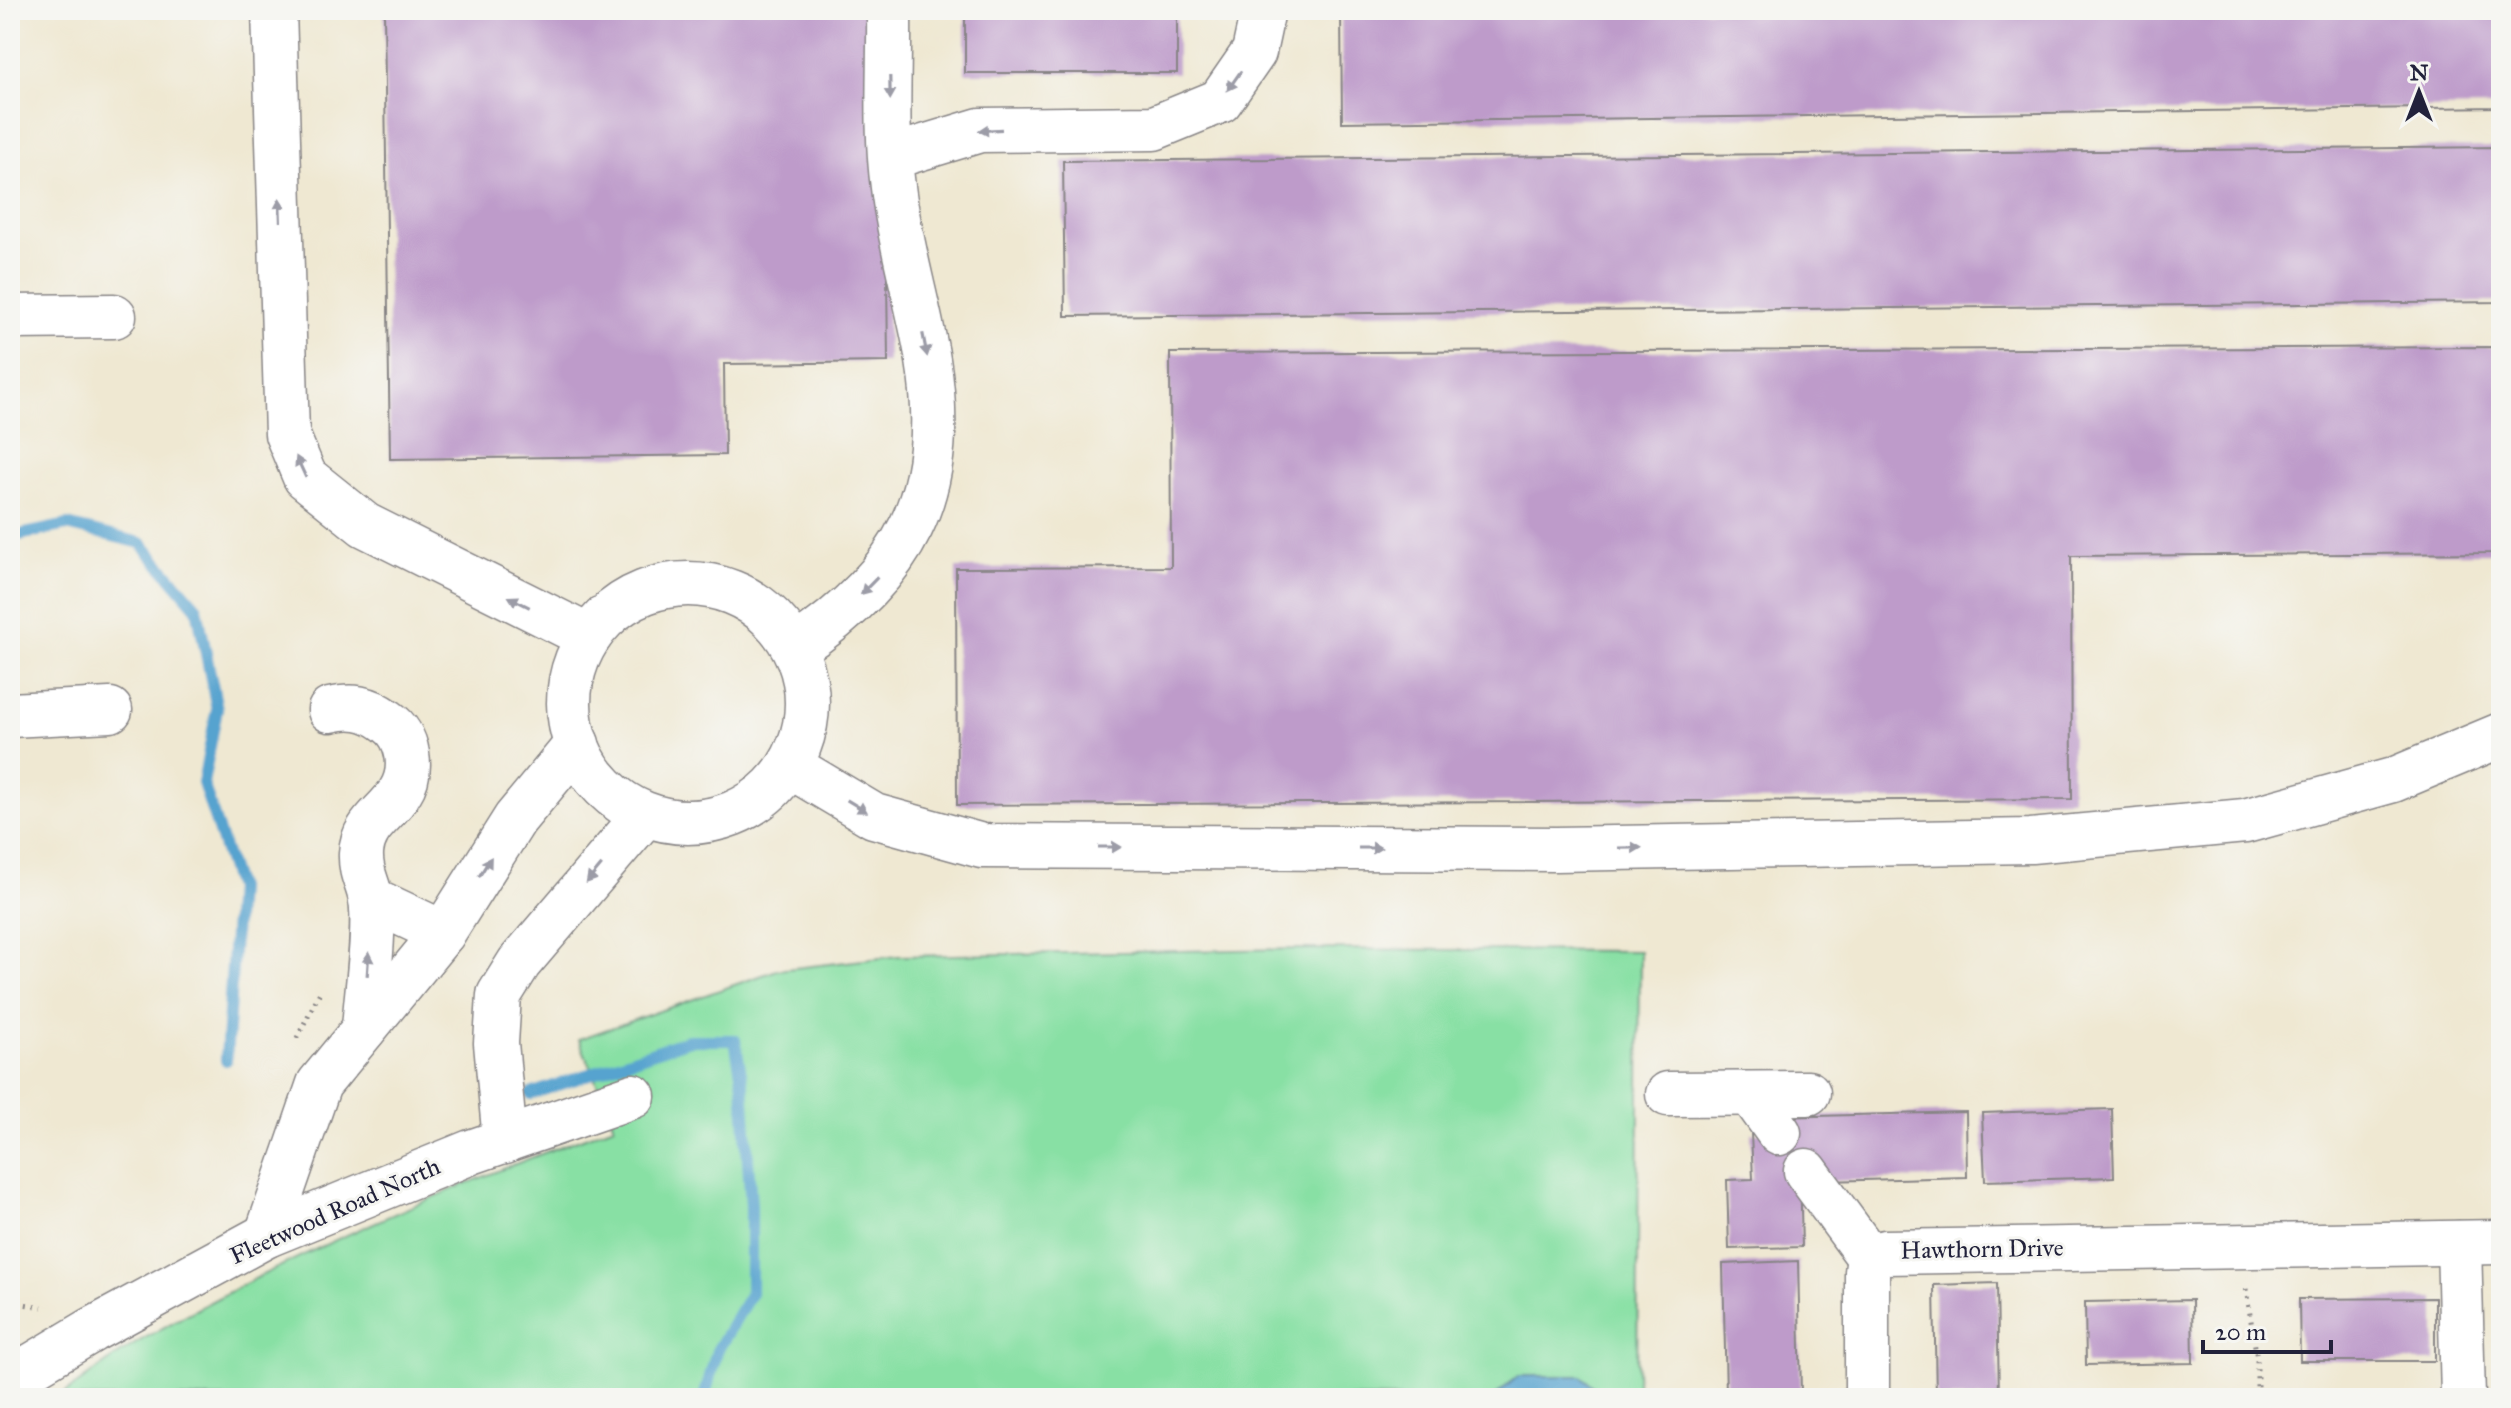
<svg xmlns="http://www.w3.org/2000/svg" width="2511" height="1408" font-family="'IM FELL Great Primer',serif">
<rect width="100%" height="100%" fill="#f6f6f2"/>
<filter id="ink" filterUnits="userSpaceOnUse"><feTurbulence type="fractalNoise" baseFrequency=".0125" numOctaves="2"/><feDisplacementMap in="SourceGraphic" scale="16" xChannelSelector="R" yChannelSelector="G"/><feConvolveMatrix kernelMatrix="1 2 1 2 8 2 1 2 1" color-interpolation-filters="sRGB"/></filter>
<filter id="wash" filterUnits="userSpaceOnUse"><feTurbulence type="fractalNoise" baseFrequency=".006" numOctaves="4" result="noise"/><feDisplacementMap in="SourceGraphic" scale="32" xChannelSelector="R" yChannelSelector="G"/><feGaussianBlur stdDeviation="1.8" result="paint"/><feColorMatrix in="noise" values="0 0 0 0 0 0 0 0 0 0 0 0 0 0 0 0 0 1.4 0 .05"/><feComposite in="paint" operator="in"/></filter>
<g filter="url(#wash)">
<rect width="100%" height="100%" fill="#efe8d2"/>
<path fill="#88e0a4" stroke="#558170" stroke-width="2" d="M1300,949L1640,951L1637,1398H58C84,1380 110,1359 138,1342C288,1254 452,1187 614,1126L579,1039L777,970L898,956Z"/>
<path fill="#56a3cf" stroke="#3c6285" stroke-width="2" d="M1518,1376H1581L1606,1398H1493Z"/>
<g fill="none" stroke-linecap="round" stroke-linejoin="round">
<g stroke="#56a3cf" stroke-width="12">
<path d="M10,537L67,525L141,543L197,608L217,709L203,783L237,888L226,1060"/>
<path d="M531,1094L689,1040H735L743,1085L751,1206V1293L717,1351L704,1398"/>
</g>
</g>
<g id="blocks">
<g fill="#be9bca">
<path d="M384,10H884L888,362L724,364L725,455L390,459Z"/>
<rect x="965" y="10" width="212" height="63"/>
<path d="M1341,10H2501V107L1342,122Z"/>
<path d="M2501,147V302L1065,316L1063,161Z"/>
<path d="M2501,347V553L2071,556L2072,799L957,805L956,568L1171,567L1170,353Z"/>
<path d="M2112,1109L2114,1177L1985,1181L1982,1113Z"/>
<path d="M1966,1112L1967,1177L1827,1181L1800,1171L1802,1247L1729,1249L1727,1180L1753,1179L1751,1133H1779V1117Z"/>
<path d="M1798,1261L1801,1393L1726,1394L1723,1264Z"/>
<path d="M1997,1283L1999,1398H1936L1934,1285Z"/>
<path d="M2435,1298V1361H2300L2299,1299Z"/>
<path d="M2192,1300L2193,1363L2086,1365L2085,1302Z"/>
</g>
</g>
</g>
<g filter="url(#ink)">
<use href="#blocks" fill-opacity="0" stroke="#888586" stroke-width="2"/>
<g fill="none" stroke-linecap="round" stroke-linejoin="round">
<defs>
<g id="minor">
<path d="M274,10L287,434L305,477L365,525L589,637"/>
<path d="M891,157L980,130L1154,128L1220,101L1254,52L1263,10"/>
<path d="M10,317L114,316"/>
<circle cx="688" cy="703" r="119"/>
<path d="M795,648C905,575 950,493 928,360C918,302 900,245 893,187C885,129 890,68 889,10"/>
<path d="M330,710C352,705 368,707 387,721C409,736 414,770 400,792C386,815 363,823 361,853C360,874 368,882 371,900C376,930 366,996 364,1029"/>
<path d="M10,715L110,710"/>
<path d="M790,766L874,816L982,846L1556,849L2031,841L2245,821L2393,780L2501,735"/>
<path d="M371,899L443,933"/>
<path d="M1668,1094L1808,1093"/>
<path d="M1751,1094L1779,1133"/>
<path d="M505,1141L496,1043L499,995L519,963L645,815"/>
<path d="M1806,1171L1869,1257"/>
<path d="M267,1235L319,1084L443,933L515,819L577,744"/>
<path d="M2459,1243L2463,1398"/>
<path d="M10,1379L92,1330L267,1235L471,1152L633,1096"/>
<path d="M1867,1398V1272L1869,1257L1885,1252L2501,1242"/>
</g>
</defs>
<use href="#minor" stroke="#888586" stroke-width="47"/>
<g stroke="#888586" stroke-width="5" stroke-dasharray="2 6" stroke-linecap="butt">
<path d="M297,1038L321,990"/>
<path d="M2246,1289L2257,1359V1398"/>
<path d="M10,1302L42,1307"/>
</g>
<use href="#minor" stroke="#fff" stroke-width="44"/>
</g>
<defs><path id="oneway-solid" d="M-6-.8H1V-3.2L6.5 0L1 3.2V.8H-6Z" transform="scale(2)"/></defs>
<g fill="#9c9ca7">
<use href="#oneway-solid" transform="translate(1234 81) rotate(125)"/>
<use href="#oneway-solid" transform="translate(890 88) rotate(89)"/>
<use href="#oneway-solid" transform="translate(990 130) rotate(177)"/>
<use href="#oneway-solid" transform="translate(280 210) rotate(-92)"/>
<use href="#oneway-solid" transform="translate(925 345) rotate(79)"/>
<use href="#oneway-solid" transform="translate(301 467) rotate(-115)"/>
<use href="#oneway-solid" transform="translate(869 586) rotate(134)"/>
<use href="#oneway-solid" transform="translate(519 602) rotate(-153)"/>
<use href="#oneway-solid" transform="translate(857 806) rotate(31)"/>
<use href="#oneway-solid" transform="translate(1110 847)"/>
<use href="#oneway-solid" transform="translate(1370 848)"/>
<use href="#oneway-solid" transform="translate(1630 848) rotate(-1)"/>
<use href="#oneway-solid" transform="translate(485 867) rotate(-58)"/>
<use href="#oneway-solid" transform="translate(594 874) rotate(130)"/>
<use href="#oneway-solid" transform="translate(368 964) rotate(-86)"/>
</g>
</g>
<g text-anchor="middle" dominant-baseline="central" stroke-width="6" stroke-linejoin="round" paint-order="stroke">
<g font-size="24" fill="#22223b" stroke="#f6f6f2">
<text transform="translate(335 1211) rotate(-24)">Fleetwood Road North</text>
<text transform="translate(1982 1249) rotate(-1)">Hawthorn Drive</text>
</g>
</g>
<rect width="2511" height="1408" fill="none" stroke="#f6f6f2" stroke-width="40"/>
<g transform="translate(2419 92)" stroke="#f6f6f2" stroke-width="6" paint-order="stroke">
<path d="M0-6L14 30L0 20L-14 30Z" fill="#22223b"/>
<text y="-12" font-size="22" font-weight="bold" text-anchor="middle" fill="#22223b">N</text>
</g>
<path d="M2203 1340v12h128v-12" fill="none" stroke="#22223b" stroke-width="4"/>
<text x="2215" y="1340" font-size="24" fill="#22223b" stroke="#f6f6f2" stroke-width="6" paint-order="stroke">20 m</text>
</svg>
